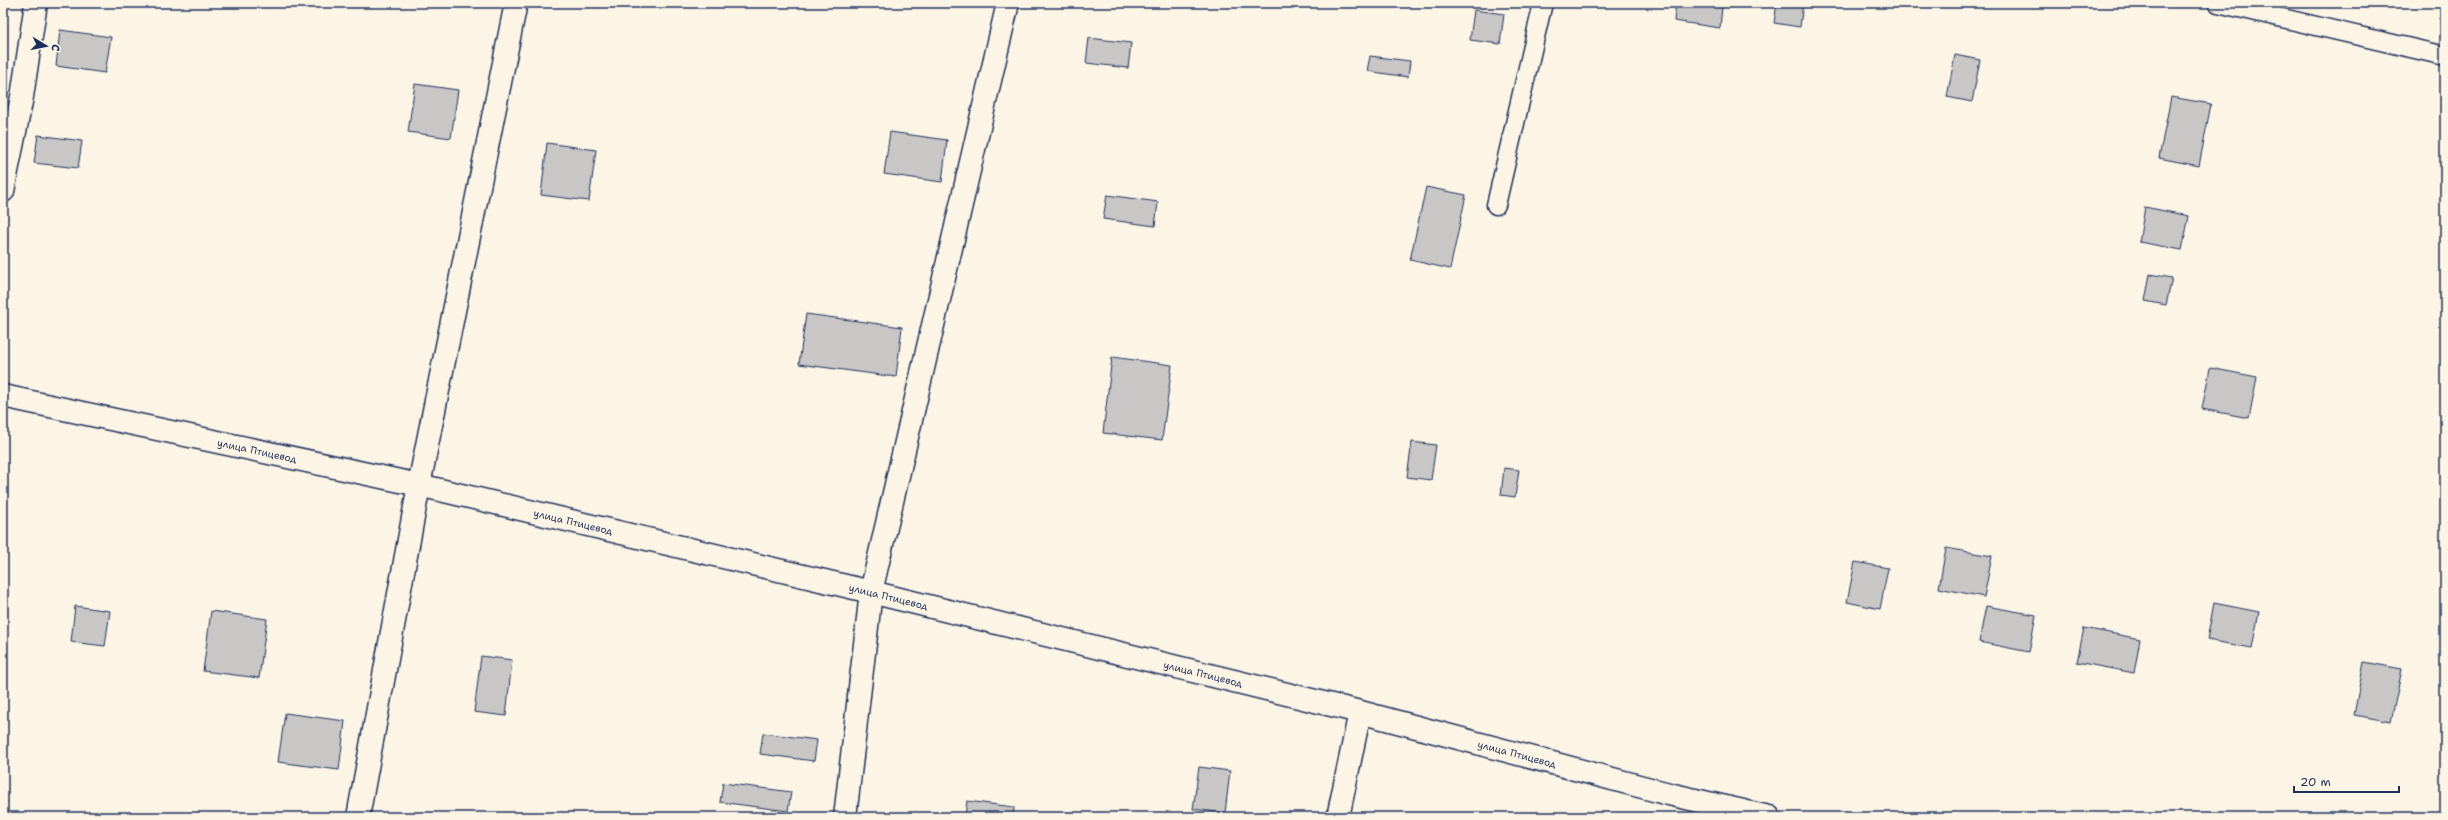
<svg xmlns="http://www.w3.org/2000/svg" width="2448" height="820" font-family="'Shantell Sans',sans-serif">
<rect width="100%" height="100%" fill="#fcf5e5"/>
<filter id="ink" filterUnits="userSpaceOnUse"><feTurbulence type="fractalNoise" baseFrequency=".025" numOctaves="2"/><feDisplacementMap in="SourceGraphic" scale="8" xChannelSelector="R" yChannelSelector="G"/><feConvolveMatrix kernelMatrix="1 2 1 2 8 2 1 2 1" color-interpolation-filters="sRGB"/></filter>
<g filter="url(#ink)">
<g fill="#c8c7c6" stroke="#1b2f5e">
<path d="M1676,3L1722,7L1720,28L1674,21Z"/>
<path d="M1777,3H1803L1800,27L1774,23Z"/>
<path d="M1474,10L1504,14L1500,44L1470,40Z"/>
<path d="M60,30L111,37L105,73L56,66Z"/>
<path d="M1089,38L1131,43L1128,68L1086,63Z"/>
<path d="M1955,55L1980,60L1972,102L1947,97Z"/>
<path d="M1370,56L1410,61L1408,77L1367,71Z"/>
<path d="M415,84L458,90L451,138L408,132Z"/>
<path d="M2171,97L2211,104L2199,166L2159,158Z"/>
<path d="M890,132L947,140L942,182L884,174Z"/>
<path d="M38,135L82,141L78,168L34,163Z"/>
<path d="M547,143L596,150L589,201L541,195Z"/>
<path d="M1426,187L1466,195L1450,269L1410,260Z"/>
<path d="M1107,195L1158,202L1155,226L1103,219Z"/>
<path d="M2145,207L2189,216L2182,250L2139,242Z"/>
<path d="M2150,274L2172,278L2166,305L2145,301Z"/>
<path d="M806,314L902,327L896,377L799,364Z"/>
<path d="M1112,357L1172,365L1162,440L1103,433Z"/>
<path d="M2210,368L2257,377L2249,418L2202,409Z"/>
<path d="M1412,442L1436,445L1431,480L1407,477Z"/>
<path d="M1504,468L1519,470L1515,497L1501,495Z"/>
<path d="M1946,548L1992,556L1984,597L1939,588Z"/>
<path d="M1855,562L1888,568L1880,609L1847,602Z"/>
<path d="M2214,603L2259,612L2252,648L2207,640Z"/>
<path d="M75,606L110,611L105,646L71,642Z"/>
<path d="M1986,606L2036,615L2029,652L1979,642Z"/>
<path d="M211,611L267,619L259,678L203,671Z"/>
<path d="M2084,628L2140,639L2134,673L2077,662Z"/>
<path d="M481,656L512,660L506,716L474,712Z"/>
<path d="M2364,662L2402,669L2391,722L2354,715Z"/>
<path d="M285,713L345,721L339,770L278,762Z"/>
<path d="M763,733L817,740L814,761L760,754Z"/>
<path d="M1199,767L1230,771L1225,813L1193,809Z"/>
<path d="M723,783L791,792L788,811L720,802Z"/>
<path d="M967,801L1014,807L1013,817L965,816Z"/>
</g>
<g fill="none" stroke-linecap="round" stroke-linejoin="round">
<defs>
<g id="service">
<path d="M2218,3L2445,56"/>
<path d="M1496,205L1543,3"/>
</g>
<g id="minor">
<path d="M3,191L22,97L36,3"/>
<path id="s1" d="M3,396L419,485L871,592L1360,712L1669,794L1769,817"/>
<path d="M358,817L419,485L516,3"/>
<path d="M845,817L871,592L1008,3"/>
<path d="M1338,817L1360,712"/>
</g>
</defs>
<use href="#service" stroke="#1b2f5e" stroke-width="21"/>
<use href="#minor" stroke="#1b2f5e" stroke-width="25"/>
<use href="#service" stroke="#fcf5e5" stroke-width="18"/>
<use href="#minor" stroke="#fcf5e5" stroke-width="22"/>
</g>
</g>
<g text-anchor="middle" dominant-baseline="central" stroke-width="3" stroke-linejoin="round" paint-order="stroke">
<g font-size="10" fill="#1b2f5e" stroke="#fcf5e5">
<text stroke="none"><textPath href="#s1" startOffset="260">улица Птицевод</textPath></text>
<text stroke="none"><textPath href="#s1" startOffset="584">улица Птицевод</textPath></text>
<text stroke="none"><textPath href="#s1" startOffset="908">улица Птицевод</textPath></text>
<text stroke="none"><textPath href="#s1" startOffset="1232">улица Птицевод</textPath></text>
<text stroke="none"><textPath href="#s1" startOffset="1556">улица Птицевод</textPath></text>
</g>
</g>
<rect width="2448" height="820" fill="none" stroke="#fcf5e5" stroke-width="16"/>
<rect x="8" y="8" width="2432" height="804" fill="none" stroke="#1b2f5e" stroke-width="1.5" filter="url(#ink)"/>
<g transform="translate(46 46) rotate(100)" stroke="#fcf5e5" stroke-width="3" paint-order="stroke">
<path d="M0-3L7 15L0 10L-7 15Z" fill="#1b2f5e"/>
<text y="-6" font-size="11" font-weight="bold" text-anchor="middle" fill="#1b2f5e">С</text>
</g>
<path d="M2294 786v6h105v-6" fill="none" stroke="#1b2f5e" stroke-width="2"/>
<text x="2300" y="786" font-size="12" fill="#1b2f5e" stroke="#fcf5e5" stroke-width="3" paint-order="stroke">20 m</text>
</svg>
